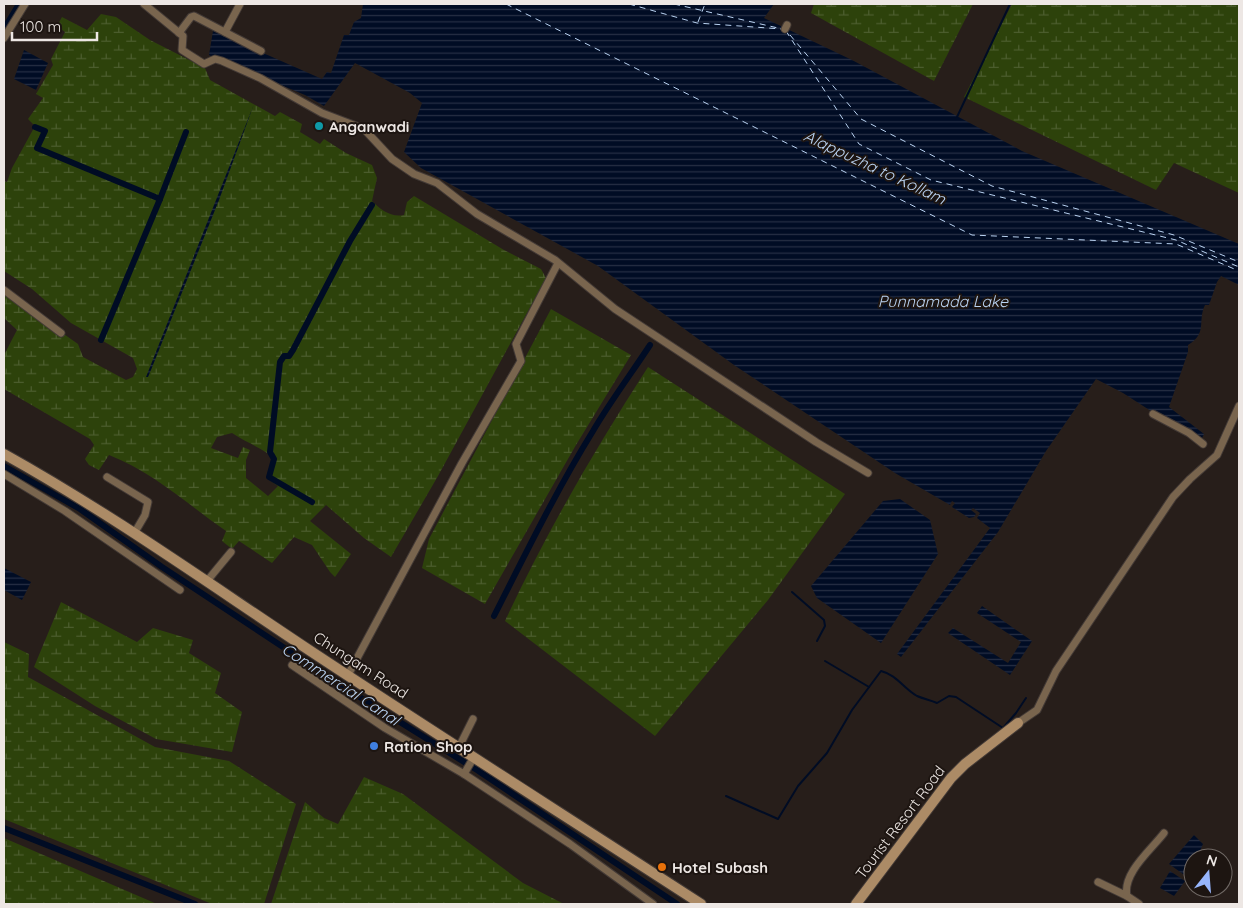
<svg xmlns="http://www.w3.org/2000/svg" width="1243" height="908" font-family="Quicksand,sans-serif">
<defs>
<pattern id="wetland-marsh" width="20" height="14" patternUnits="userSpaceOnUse" patternTransform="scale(1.25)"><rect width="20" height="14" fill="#2d420b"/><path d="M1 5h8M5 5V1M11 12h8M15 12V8" fill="none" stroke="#4c5d2e"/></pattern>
<pattern id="water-rules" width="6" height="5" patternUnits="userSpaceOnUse" patternTransform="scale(1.25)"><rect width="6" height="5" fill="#000c24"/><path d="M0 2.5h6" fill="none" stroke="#262f44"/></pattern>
</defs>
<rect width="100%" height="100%" fill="#271e1a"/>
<g fill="url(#wetland-marsh)" fill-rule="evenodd">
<path d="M814,4H973L934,81L811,13Z"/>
<path d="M1012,4H1239V193L1174,163L1156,190L964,97Z"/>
<path d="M101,14L116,17L150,40L205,68L210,80L275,116L280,112L302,124L300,132L320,144L324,139L346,153L372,165L377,178L372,201C380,209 391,218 404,215L407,202L414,196L504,250L541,269L546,278L438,476L391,557L364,538L326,505L310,521L351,554L335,577L330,572L312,545L294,537L272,563L239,541L232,549L222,541L226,531C187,504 153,472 109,455L99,470L89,465L85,459L94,445L90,439L4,389V355L17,330L4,318V292L78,344L83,357L126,380L133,377L137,369L133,358L71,323L32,289L4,271V181L7,182L12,168L35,126L28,119L43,98L36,94L53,65L51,59L65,32L57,26L62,17L87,30ZM232,433C247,443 262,448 276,459L268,479L278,486L268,496L246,478V460L250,450L243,447L238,458L211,448L217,437Z"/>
<path d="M551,309L631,355L576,445L485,604L422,568L429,539Z"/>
<path d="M648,367L845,494L768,600L655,736L505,621C547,531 594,451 648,367Z"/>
<path d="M61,602L137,642L153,628L193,640L189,653L221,673L215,693L242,712L232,752L156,739L95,706L34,667Z"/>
<path d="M4,642L29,654L28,677L155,747L229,761L296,804L264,904H212L4,819Z"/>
<path d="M364,777L403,794L523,883L564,904H271L305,802L324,818L338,824Z"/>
<path d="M4,838L157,904H4Z"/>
</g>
<g fill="url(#water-rules)">
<path d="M363,4H774L764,18L852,60L1022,151L1239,244V285L1221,276L1217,282L1209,305H1205C1197,322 1208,333 1188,345V352L1169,407L1204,434L1202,438L1196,440L1123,393L1096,379L1046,451L998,532L901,657L897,654L990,528L977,518L980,513L973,508L971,510L976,514L974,517L969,518L952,507L955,503L952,501L950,505L895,473L734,365L598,266L421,168L404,152L422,103L410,93L355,63L324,106L305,95L209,55L213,31L322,79L327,72L331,73L344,35H349L354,22L361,18Z"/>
<path d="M24,50L48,63L36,90L14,79Z"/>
<path d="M254,104L219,200L151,370L148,377H146Z"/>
<path d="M900,499L930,520L938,554L881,643L817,598L811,586L883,501Z"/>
<path d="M4,568L31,582L22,600L4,590Z"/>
<path d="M982,606L1032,641L1010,675L948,633L953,628L1008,663L1021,642L977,613Z"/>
<path d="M1194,835L1203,844L1197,858H1193V870L1190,879L1169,864Z"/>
<path d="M1170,871L1185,881L1174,896L1160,888Z"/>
</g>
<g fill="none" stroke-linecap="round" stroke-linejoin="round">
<g stroke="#000c24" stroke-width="2">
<path d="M957,117L1010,4"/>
<path d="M792,592L824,620L825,626L817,641"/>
<path d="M825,661L869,687"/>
<path d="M726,796L778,819L798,786L827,753L852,710L881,671C897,675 903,688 917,696C924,699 930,700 937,703L949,696L956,697L1003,728L1016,713L1026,698"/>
</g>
<g stroke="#000c24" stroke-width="6">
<path d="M4,29L19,4"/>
<path d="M35,127L45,131L37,148L160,199L186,132"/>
<path d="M101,340L160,199"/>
<path d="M4,466L80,509L162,567L342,686L477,770L677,904"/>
<path d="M312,502L269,477L274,459L270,452L280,362L284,356H289L293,350L350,241L372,205"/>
<path d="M494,616C526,553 556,491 593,431C610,402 631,374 650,345"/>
<path d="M4,828L195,904"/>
</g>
<g stroke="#bad3f2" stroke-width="1" stroke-dasharray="6 5" stroke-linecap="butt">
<path d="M506,4L972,235L1176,244L1239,271"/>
<path d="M629,4L697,23L782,29"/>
<path d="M674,4L778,28"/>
<path d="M698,22L705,4"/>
<path d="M786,31L859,144L931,180L1176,240L1239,267"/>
<path d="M790,35L861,119L992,186L1174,235L1239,262"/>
</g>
<defs>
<g id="street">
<path d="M144,4L183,36L182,50L204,64L215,59L222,61L260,78L322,113L364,129L392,159L414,174L437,183L477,214L555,260L615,309L816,442L868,473"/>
<path d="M785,29L787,25"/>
<path d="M225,32L240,4"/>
<path d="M179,33L191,17L194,16L261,51"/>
<path d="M4,38L25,4"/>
<path d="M4,290L61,333"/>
<path d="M1153,414L1189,433L1203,444"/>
<path d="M4,474L65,511L180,590"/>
<path d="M107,477L148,502L145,515L135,532"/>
<path d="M207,581L231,552"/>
<path d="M292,665L385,728L464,774L570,844L653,904"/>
<path d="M348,675L462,463L521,361L516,344L558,263"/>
<path d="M1018,723L1037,710L1056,671L1173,497L1190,479L1217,455L1239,406"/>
<path d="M459,747L473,719"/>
<path d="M464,774L474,757"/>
<path d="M1098,882L1127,896"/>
<path d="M1139,904L1127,896C1122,873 1152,849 1164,833"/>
</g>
<g id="secondary">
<path d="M4,454C110,513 208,583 309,650C439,736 570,819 701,904"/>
<path d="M856,904L951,778L965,764L1018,723"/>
</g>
</defs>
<use href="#street" stroke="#433a36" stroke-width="9"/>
<use href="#secondary" stroke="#433a36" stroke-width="12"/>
<use href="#street" stroke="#79654e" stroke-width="7"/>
<use href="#secondary" stroke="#ac8b66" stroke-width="10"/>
</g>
<circle fill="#0f9aa8" stroke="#1d1511" stroke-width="2" cx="319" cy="126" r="5"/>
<circle fill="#3f7fe0" stroke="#1d1511" stroke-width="2" cx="374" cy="746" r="5"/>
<circle fill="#e8710a" stroke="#1d1511" stroke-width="2" cx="662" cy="867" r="5"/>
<g text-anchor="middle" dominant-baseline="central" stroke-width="4" stroke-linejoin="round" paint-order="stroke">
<g font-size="15" font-weight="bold" fill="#ede7e4" stroke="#1d1511" text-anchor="start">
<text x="329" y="126">Anganwadi</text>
<text x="384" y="746">Ration Shop</text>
<text x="672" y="867">Hotel Subash</text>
</g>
<g font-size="15" fill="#ede7e4" stroke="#1d1511">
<text transform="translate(361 665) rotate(33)">Chungam Road</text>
<text transform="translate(900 822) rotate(-53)">Tourist Resort Road</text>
</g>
<g font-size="16" font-style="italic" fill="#bad3f2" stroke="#1d1511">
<text transform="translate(875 167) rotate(25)">Alappuzha to Kollam</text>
<text x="943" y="301">Punnamada Lake</text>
<text transform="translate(341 684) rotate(33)">Commercial Canal</text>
</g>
</g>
<rect width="1243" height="908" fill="none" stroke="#ede7e4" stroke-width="10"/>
<g transform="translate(1208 873) rotate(17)"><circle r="24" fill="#1d1511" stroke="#706965"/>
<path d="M0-4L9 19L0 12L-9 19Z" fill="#97b6fd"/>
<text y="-8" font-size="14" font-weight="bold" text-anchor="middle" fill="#ede7e4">N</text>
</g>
<path d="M12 32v8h85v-8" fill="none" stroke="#ede7e4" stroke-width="2.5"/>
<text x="20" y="32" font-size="15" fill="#ede7e4" stroke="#1d1511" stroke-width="4" paint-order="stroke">100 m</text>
</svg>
